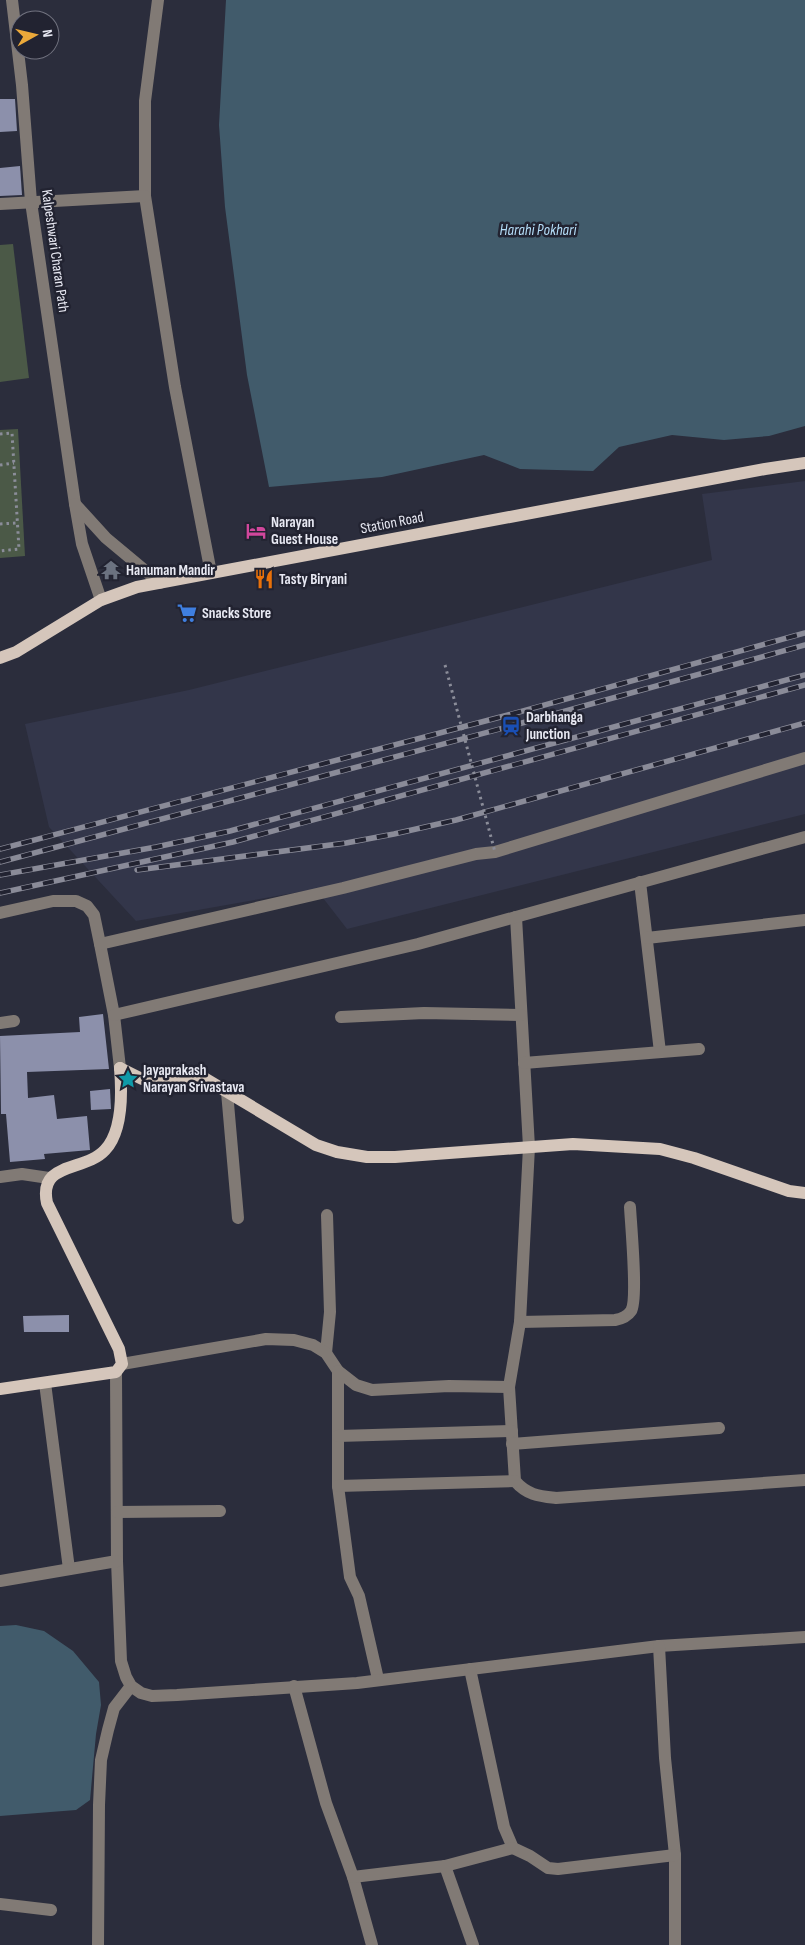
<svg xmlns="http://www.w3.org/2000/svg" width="805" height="1945" font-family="'Sofia Sans Condensed',sans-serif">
<rect width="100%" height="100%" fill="#2b2d3c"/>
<path fill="#33364a" d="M805,481V814L347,929L316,889L136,921L49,827L25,724L189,690L712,560L702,494Z"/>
<g fill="#4b5947">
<path d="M13,244L29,378L0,382V245Z"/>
<path d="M18,429L25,556L0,558V430Z"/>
</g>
<g fill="#415b6b">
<path d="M226,0H805V426L769,436L724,440L672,435L619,447L593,471L520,469L484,455L382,477L269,487L247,375L225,207L219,125Z"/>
<path d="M16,1625L44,1631L73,1651L99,1682L101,1705L96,1734L90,1800L76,1810L0,1816V1626Z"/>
</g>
<g fill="#8c90ab">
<path d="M0,99H15L17,131L0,132Z"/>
<path d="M20,166L22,195L0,196V168Z"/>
<path d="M103,1014L109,1069L27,1072L28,1098L54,1095L57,1119L87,1116L90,1150L44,1154L45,1159L10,1162L6,1114H1L0,1036L80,1032L79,1017Z"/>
<path d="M110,1089L111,1109L91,1110L90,1091Z"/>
<path d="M69,1315V1332H24L23,1316Z"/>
</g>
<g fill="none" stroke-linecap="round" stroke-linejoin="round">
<g stroke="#8b8d99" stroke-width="3" stroke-dasharray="2.5 4" stroke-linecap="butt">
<path d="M0,434L12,433L19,549L0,551"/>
<path d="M0,465L14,463"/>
<path d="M0,524L17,523"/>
</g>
<g stroke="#817a75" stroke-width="12">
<path d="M12,0L22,85L31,202L75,504L82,544L101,600"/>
<path d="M158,0L145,101V196L175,387L211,573"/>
<path d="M0,204L145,196"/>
<path d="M75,504L106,538L160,583"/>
<path d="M640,882L660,1052"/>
<path d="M0,913L53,901H76L87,906L94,915L100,944L114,1015L120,1068"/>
<path d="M516,917L529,1147L520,1322L509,1387L515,1481C527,1495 539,1496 556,1498L805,1480"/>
<path d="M647,938L805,920"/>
<path d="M100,944L343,888L476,854L495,852L805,758"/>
<path d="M114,1015L418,944L805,837"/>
<path d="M341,1017L424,1013L521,1015"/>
<path d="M0,1023L14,1021"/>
<path d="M524,1063L699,1049"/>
<path d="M227,1092L238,1218"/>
<path d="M0,1177L22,1174L49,1178"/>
<path d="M520,1322L615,1320C621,1319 627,1317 631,1311C638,1300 631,1226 630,1207"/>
<path d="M326,1353L330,1312L327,1215"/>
<path d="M122,1364L266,1339L294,1340L313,1345L326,1353L338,1371L356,1385L372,1390L449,1386L509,1387"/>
<path d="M338,1371V1486L350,1577L359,1596L378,1679"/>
<path d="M116,1372L117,1561L121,1661L126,1677L131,1686L141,1693L152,1696L177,1695L357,1683L659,1646L805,1637"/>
<path d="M45,1383L69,1569"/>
<path d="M338,1436L512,1431"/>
<path d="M512,1444L719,1428"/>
<path d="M338,1486L515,1481"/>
<path d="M117,1512L220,1511"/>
<path d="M0,1581L117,1561"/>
<path d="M659,1646L665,1758L675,1855V1945"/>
<path d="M470,1669L504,1827L513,1848L530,1856L548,1868L558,1869L675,1855"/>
<path d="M294,1686L326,1803L353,1877L372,1945"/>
<path d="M445,1866L473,1945"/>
<path d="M353,1877L445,1866L513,1848"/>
<path d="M0,1904L51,1910"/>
<path d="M98,1945L99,1805L101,1760L108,1730L114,1708L131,1686"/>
</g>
<g stroke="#d5c6bb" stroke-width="12">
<path d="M0,658L16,652L101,600L137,587L765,469L805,463"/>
<path d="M120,1068L142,1079L187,1077L204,1078L316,1145L337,1152L367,1157H395L573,1144L660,1149L694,1158L789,1191L805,1193"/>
<path d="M0,1389L116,1372L122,1364L119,1349L47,1203C38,1161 85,1172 105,1150C123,1131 122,1092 120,1068"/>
</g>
<defs>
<g id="rail">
<path d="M0,849L508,715L805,633"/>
<path d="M0,862L511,726L805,645"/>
<path d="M137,870L346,843L394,834L456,820L805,723"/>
<path d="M0,875L156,847L230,831L805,675"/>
<path d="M0,893L233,842L805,685"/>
</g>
</defs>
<use href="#rail" stroke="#8a8b98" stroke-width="5.5"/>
<use href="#rail" stroke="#222331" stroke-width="4" stroke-dasharray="11" stroke-linecap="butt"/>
<path stroke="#8b8d99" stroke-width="3" stroke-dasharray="2.5 4" stroke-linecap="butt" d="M445,665L495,852"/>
</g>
<defs>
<symbol id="hotel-bare" viewBox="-9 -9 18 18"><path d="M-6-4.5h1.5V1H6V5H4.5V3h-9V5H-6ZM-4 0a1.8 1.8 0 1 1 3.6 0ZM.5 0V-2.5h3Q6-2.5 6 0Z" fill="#d1479c" stroke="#222331" stroke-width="2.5" paint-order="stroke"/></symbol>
<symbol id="temple-bare" viewBox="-9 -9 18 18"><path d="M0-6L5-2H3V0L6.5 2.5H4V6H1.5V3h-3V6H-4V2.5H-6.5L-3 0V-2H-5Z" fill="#6b7280" stroke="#222331" stroke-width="2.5" paint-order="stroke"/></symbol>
<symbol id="restaurant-bare" viewBox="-9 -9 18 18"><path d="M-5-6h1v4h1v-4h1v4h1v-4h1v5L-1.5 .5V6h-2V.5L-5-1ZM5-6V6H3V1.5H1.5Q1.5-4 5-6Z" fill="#e8710a" stroke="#222331" stroke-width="2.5" paint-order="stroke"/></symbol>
<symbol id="supermarket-bare" viewBox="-9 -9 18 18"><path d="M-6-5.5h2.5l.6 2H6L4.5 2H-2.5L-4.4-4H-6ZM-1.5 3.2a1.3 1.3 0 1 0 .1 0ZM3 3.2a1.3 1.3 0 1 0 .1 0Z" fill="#3f7fe0" stroke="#222331" stroke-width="2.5" paint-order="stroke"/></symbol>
<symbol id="station-bare" viewBox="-9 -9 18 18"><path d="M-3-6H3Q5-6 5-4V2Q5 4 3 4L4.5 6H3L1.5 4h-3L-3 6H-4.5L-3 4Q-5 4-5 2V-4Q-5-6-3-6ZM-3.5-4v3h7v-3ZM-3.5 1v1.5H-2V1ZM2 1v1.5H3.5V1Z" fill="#1a4fb4" stroke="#222331" stroke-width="2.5" paint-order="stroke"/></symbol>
<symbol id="sight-bare" viewBox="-9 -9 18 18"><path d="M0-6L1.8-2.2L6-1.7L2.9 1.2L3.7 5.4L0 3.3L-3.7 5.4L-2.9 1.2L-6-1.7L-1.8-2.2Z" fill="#0f9aa8" stroke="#222331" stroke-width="2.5" paint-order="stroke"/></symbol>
</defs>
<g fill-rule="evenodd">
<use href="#hotel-bare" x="242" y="517" width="28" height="28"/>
<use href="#temple-bare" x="97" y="556" width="28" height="28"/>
<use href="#restaurant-bare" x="250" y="565" width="28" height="28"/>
<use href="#supermarket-bare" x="173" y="599" width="28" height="28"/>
<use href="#station-bare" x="497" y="712" width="28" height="28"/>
<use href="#sight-bare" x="114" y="1065" width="28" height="28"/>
</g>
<g text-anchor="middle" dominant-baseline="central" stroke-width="5" stroke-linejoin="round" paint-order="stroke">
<g font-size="15" fill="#e8e9f3" stroke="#222331">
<text transform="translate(55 251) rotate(82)">Kalpeshwari Charan Path</text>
<text transform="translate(392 523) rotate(-11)">Station Road</text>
</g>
<g font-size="15" font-weight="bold" fill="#e8e9f3" stroke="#222331" text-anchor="start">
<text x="271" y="522">Narayan<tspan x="271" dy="17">Guest House</tspan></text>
<text x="126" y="570">Hanuman Mandir</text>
<text x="279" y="579">Tasty Biryani</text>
<text x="202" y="613">Snacks Store</text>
<text x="526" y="717">Darbhanga<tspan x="526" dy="17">Junction</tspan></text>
<text x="143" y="1070">Jayaprakash<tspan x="143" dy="17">Narayan Srivastava</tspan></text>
</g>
<g font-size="16" font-style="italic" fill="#b5def9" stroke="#222331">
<text x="538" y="230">Harahi Pokhari</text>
</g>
</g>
<g transform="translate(35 35) rotate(82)"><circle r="24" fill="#222331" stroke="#71727f"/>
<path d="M0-4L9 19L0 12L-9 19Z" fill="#eca93a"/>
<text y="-8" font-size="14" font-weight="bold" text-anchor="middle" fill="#e8e9f3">N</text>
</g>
</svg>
